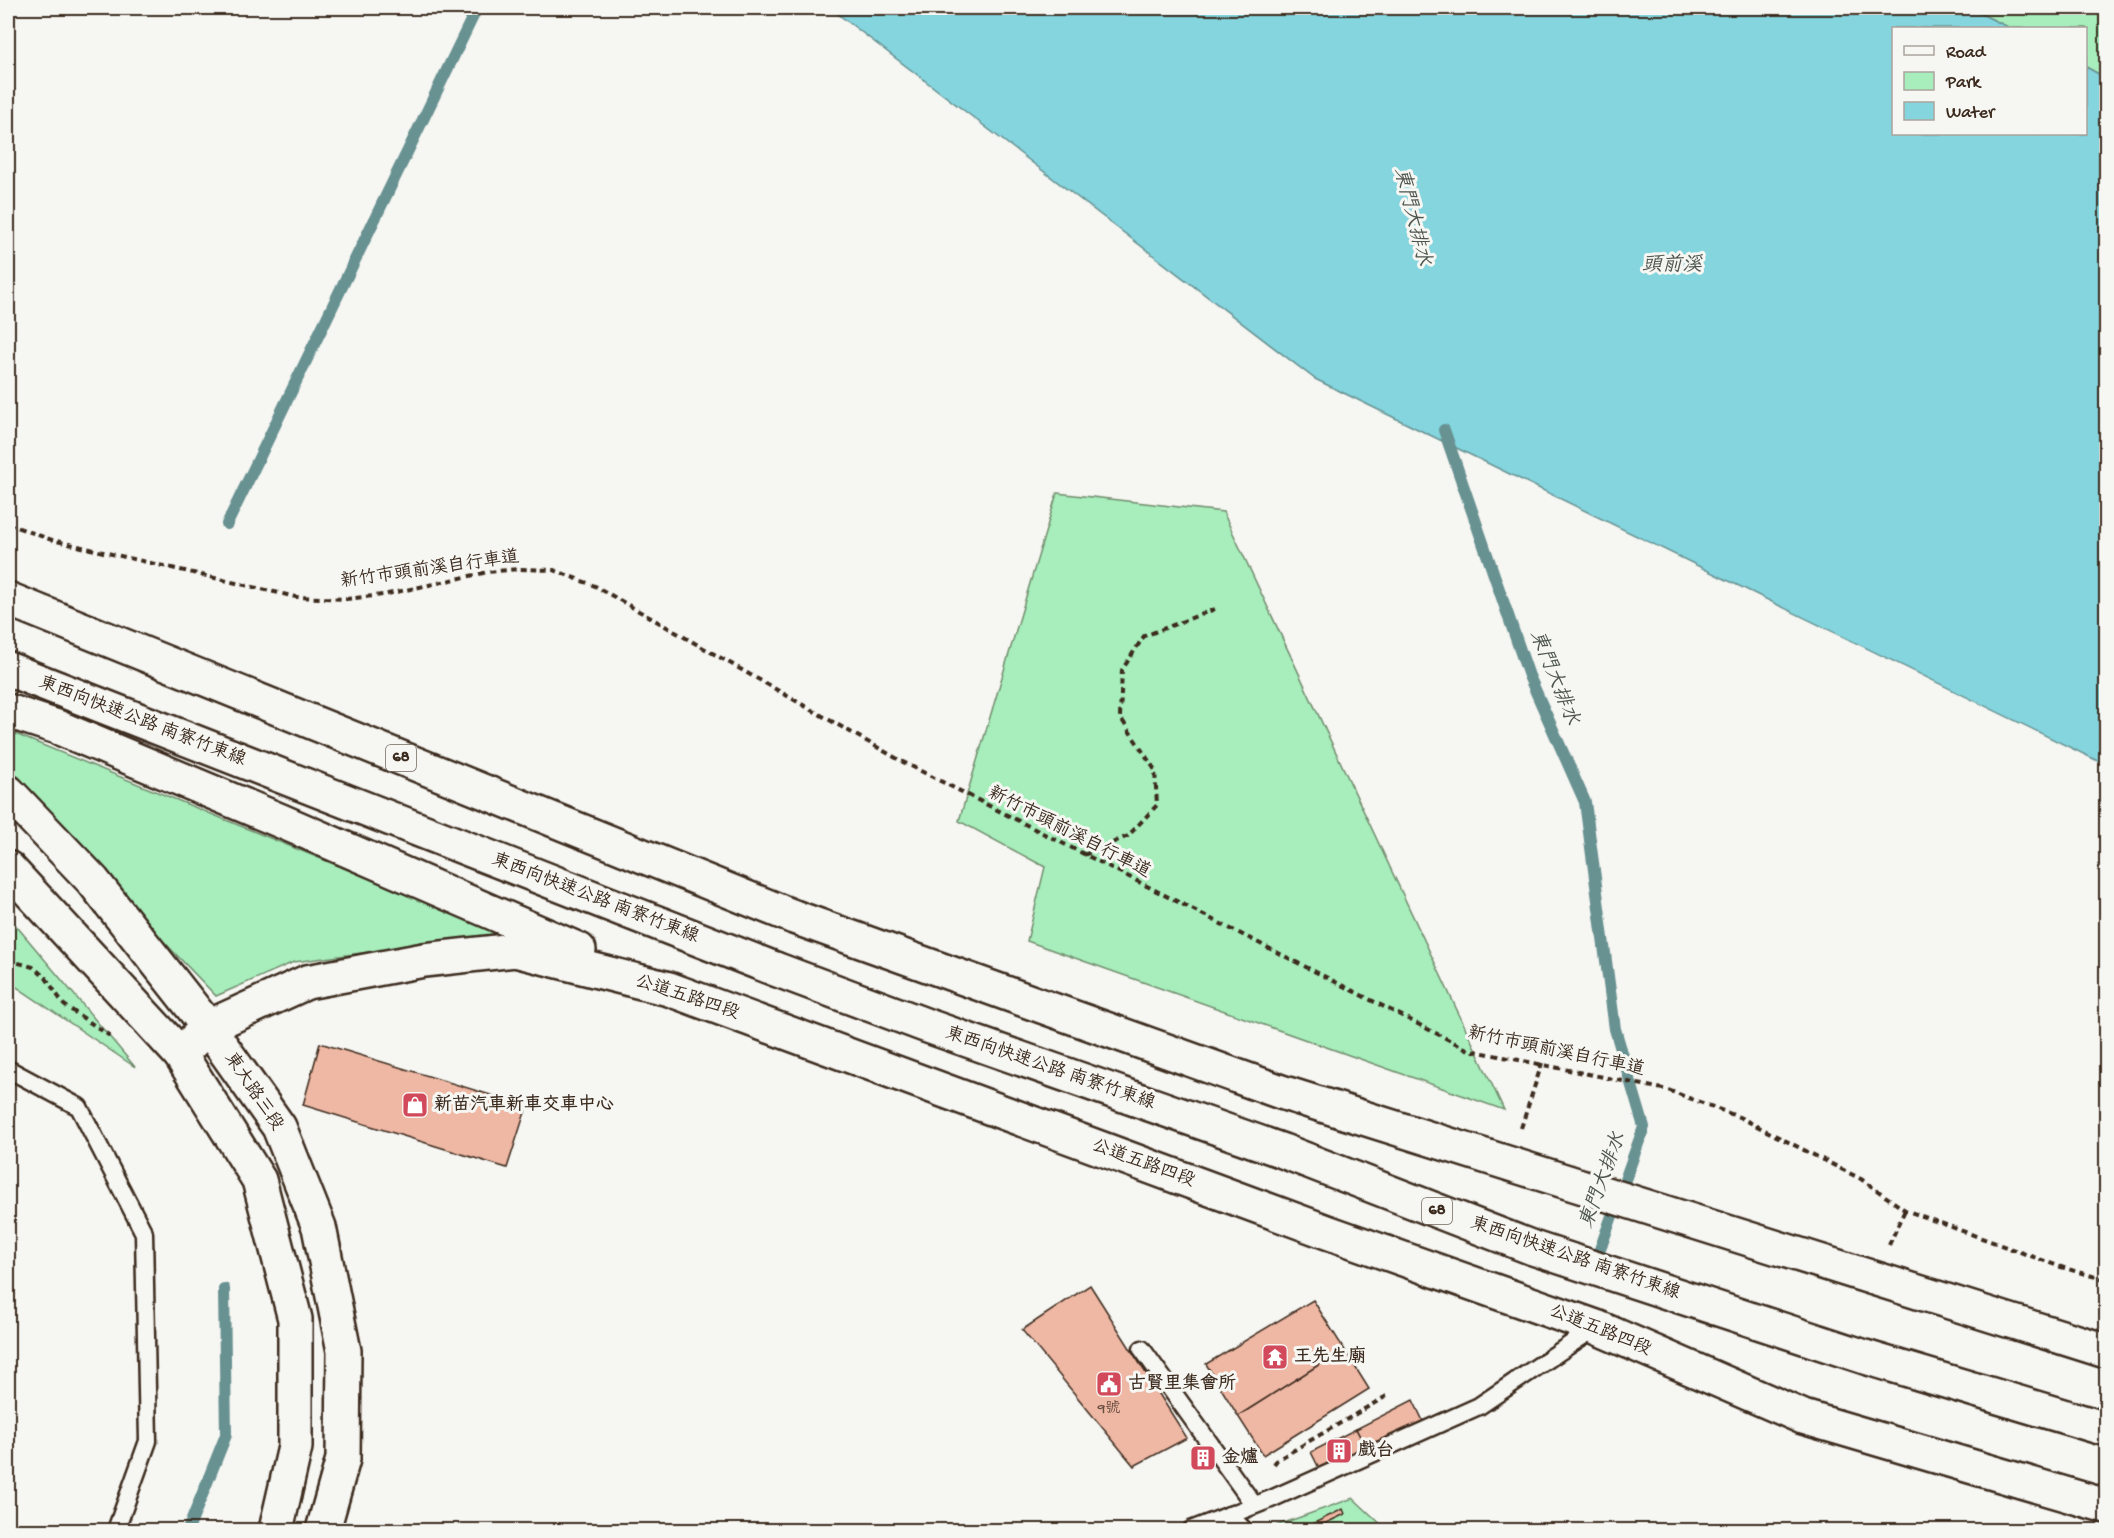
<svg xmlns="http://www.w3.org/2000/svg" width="2114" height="1538" font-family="'Gochi Hand','LXGW WenKai TC',sans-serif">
<rect width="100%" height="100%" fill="#f6f6f2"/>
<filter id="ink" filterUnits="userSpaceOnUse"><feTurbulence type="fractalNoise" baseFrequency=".0167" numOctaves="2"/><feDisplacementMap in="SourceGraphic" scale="12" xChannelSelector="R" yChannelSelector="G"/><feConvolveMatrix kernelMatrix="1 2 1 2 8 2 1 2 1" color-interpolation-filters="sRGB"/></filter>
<g filter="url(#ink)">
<g fill="#a7eebc" stroke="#718c6d" stroke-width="1.5">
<path d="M1969,8H2106V78L2086,67V28H2010Z"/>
<path d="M1057,493L1223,512L1504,1110L1027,941L1045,867L959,821Z"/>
<path d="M8,731L505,934L294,962L216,996L8,779Z"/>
<path d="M8,916L135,1067L8,981Z"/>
<path d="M1353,1498L1387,1530H1273L1270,1528Z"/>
</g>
<path fill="#84d5de" stroke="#679191" stroke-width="1.5" d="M830,8H1969L2010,28H1894V134H2086V67L2106,78V765L1315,379Z"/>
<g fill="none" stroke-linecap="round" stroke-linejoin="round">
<g stroke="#679191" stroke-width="12">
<path d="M1444,430L1529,676L1585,802L1615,1029L1644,1127L1594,1266"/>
<path d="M227,524L477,8"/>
<path d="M188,1530L226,1435L224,1289"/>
</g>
</g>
<g fill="#efb8a4" stroke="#3b2a1e" stroke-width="1.5">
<path d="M320,1043L527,1106L507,1168L303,1105Z"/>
<path d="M1090,1285L1187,1438L1134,1466L1022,1330Z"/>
<path d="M1313,1300L1344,1349L1238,1416L1206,1364Z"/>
<path d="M1344,1349L1369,1389L1263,1455L1238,1416Z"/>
<path d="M1413,1400L1424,1423L1367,1450L1356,1429Z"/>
<path d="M1356,1429L1367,1450L1322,1474L1311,1452Z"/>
<path d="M1343,1509L1345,1514L1311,1530L1308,1526Z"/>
</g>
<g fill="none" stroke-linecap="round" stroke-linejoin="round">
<defs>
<g id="lane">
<path d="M8,1069L79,1107L144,1233L148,1441L116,1530"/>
<path d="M1142,1349L1254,1505"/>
<path d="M1229,1515L1244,1530"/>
<path d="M1191,1530L1271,1499L1479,1406L1596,1327"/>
</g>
<g id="secondary">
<path d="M8,711L57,727L281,821L579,950"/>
<path d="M8,792L93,881L208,1027L279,1127L319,1227L344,1351L343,1459L323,1530"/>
<path d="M8,868L180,1054L259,1180L295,1319V1447L276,1530"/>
<path d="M180,1054L208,1027L307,982L424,960L515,950L669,989L1327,1232L1596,1327L1803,1417L2106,1506"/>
</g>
<g id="highway">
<path d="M8,599L794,917"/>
<path d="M8,669L775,969"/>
</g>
</defs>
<use href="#lane" stroke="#3b2a1e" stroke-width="21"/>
<use href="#secondary" stroke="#3b2a1e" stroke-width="38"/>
<use href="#highway" stroke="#3b2a1e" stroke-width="38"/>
<g stroke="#3b2a1e" stroke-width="4" stroke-dasharray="6 4.5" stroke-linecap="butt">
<path d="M8,524L52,540L296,597L346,599L383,595L488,572L519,569L554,570L595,586L903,762L1469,1050L1668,1090L1739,1117L1861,1179L1905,1210L2061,1267L2106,1280"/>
<path d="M1084,855L1128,836L1157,805L1155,770L1120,717L1122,670L1144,636L1215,609"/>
<path d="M8,960L33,967L46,978L64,1005L110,1036"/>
<path d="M1521,1128L1542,1063"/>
<path d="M1889,1245L1905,1210"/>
<path d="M1274,1464L1277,1460L1390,1394"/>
</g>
<use href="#lane" stroke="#f6f6f2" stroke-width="16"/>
<use href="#secondary" stroke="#f6f6f2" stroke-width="33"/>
<use href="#highway" stroke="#f6f6f2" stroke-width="33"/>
<defs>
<g id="highway-bridge">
<path d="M794,917L1281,1092L2106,1351"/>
<path d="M775,969L925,1025L1283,1151L1533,1248L1865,1357L2106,1429"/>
</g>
</defs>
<use href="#highway-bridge" stroke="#3b2a1e" stroke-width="38" stroke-linecap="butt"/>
<use href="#highway-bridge" stroke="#f6f6f2" stroke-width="33"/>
</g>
</g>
<defs>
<symbol id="shop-square" viewBox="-11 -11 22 22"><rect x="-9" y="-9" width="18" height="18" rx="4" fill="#d1495b" stroke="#f6f6f2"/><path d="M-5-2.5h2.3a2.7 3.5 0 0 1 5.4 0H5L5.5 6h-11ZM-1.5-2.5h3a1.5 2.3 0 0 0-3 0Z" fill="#fff"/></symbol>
<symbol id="temple-square" viewBox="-11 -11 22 22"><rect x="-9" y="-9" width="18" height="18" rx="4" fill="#d1495b" stroke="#f6f6f2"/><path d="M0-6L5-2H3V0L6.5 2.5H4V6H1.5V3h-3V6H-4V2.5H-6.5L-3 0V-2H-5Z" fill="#fff"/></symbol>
<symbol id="civic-square" viewBox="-11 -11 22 22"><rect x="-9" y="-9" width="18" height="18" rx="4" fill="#d1495b" stroke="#f6f6f2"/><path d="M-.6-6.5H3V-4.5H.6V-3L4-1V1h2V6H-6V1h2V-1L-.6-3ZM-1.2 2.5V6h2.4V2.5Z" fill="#fff"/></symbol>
<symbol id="building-square" viewBox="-11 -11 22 22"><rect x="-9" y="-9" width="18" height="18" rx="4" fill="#d1495b" stroke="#f6f6f2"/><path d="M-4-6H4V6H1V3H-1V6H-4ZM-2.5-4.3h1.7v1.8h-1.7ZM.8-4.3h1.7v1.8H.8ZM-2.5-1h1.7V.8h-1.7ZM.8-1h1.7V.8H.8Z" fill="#fff"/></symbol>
</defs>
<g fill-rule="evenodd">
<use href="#shop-square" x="400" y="1090" width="30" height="30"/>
<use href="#temple-square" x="1260" y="1342" width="30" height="30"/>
<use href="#civic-square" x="1094" y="1369" width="30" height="30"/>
<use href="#building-square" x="1324" y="1436" width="30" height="30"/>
<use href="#building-square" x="1188" y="1443" width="30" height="30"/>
</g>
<g text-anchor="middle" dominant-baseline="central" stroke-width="6" stroke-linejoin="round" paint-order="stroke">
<g font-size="15" fill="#684e40">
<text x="1109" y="1409">9號</text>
</g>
<g fill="#f6f6f2" stroke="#73675e" stroke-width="1.5">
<rect x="386" y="745" width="30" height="26" rx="4.5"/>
<rect x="1422" y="1198" width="30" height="26" rx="4.5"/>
</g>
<g font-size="16" font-weight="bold" fill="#3b2a1e">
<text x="401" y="758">68</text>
<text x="1437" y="1211">68</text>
</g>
<g font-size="18" fill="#3b2a1e" stroke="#f6f6f2">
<text transform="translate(430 570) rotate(-8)">新竹市頭前溪自行車道</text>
<text transform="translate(142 722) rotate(21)">東西向快速公路 南寮竹東線</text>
<text transform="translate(1069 833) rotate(27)">新竹市頭前溪自行車道</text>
<text transform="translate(595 899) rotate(21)">東西向快速公路 南寮竹東線</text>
<text transform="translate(687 998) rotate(18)">公道五路四段</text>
<text transform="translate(1556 1052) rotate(12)">新竹市頭前溪自行車道</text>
<text transform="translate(1050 1069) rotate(19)">東西向快速公路 南寮竹東線</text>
<text transform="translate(253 1092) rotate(56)">東大路三段</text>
<text transform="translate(1143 1164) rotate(20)">公道五路四段</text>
<text transform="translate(1575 1259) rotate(19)">東西向快速公路 南寮竹東線</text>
<text transform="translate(1600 1331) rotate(22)">公道五路四段</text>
</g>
<g font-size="18" font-weight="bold" fill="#3b2a1e" stroke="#f6f6f2" text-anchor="start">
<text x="434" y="1105">新苗汽車新車交車中心</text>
<text x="1294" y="1357">王先生廟</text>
<text x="1128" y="1384">古賢里集會所</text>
<text x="1358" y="1451">戲台</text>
<text x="1222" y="1458">金爐</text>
</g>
<g font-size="20" font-style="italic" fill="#4d554e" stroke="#f6f6f2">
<text transform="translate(1411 217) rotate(76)">東門大排水</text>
<text x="1672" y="266">頭前溪</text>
<text transform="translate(1553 678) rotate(68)">東門大排水</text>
<text transform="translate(1604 1181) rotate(-70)">東門大排水</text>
</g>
</g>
<rect width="2114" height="1538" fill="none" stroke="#f6f6f2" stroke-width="30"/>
<rect x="15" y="15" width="2084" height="1508" fill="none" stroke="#3b2a1e" stroke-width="2" filter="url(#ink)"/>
<rect x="1892" y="27" width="195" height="108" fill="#f6f6f2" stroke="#aba49d" stroke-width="1.5"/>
<rect x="1904" y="46" width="30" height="9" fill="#f6f6f2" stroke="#aba49d" stroke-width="1.5"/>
<text x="1946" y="57" font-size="18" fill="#3b2a1e">Road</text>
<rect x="1904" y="72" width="30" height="18" fill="#a7eebc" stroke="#aba49d" stroke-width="1.5"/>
<text x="1946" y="87" font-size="18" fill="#3b2a1e">Park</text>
<rect x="1904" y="102" width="30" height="18" fill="#84d5de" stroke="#aba49d" stroke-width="1.5"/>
<text x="1946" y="117" font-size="18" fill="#3b2a1e">Water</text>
</svg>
